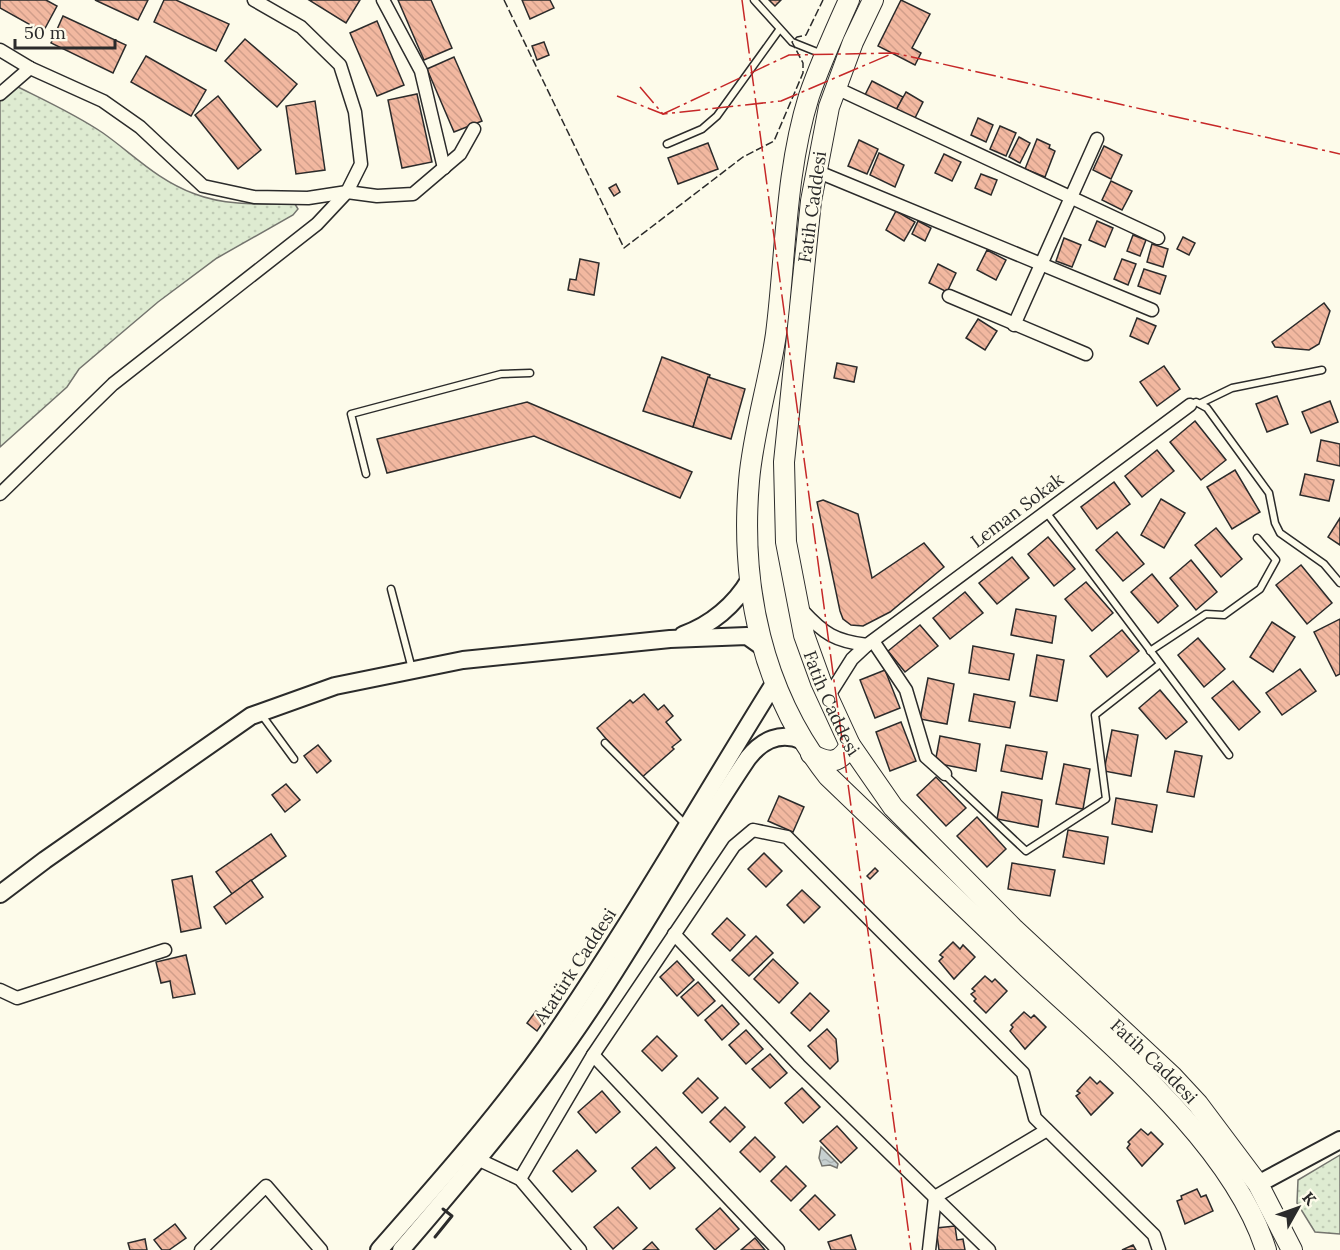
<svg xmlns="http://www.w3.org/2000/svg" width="1340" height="1250" font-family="Lora,serif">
<defs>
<pattern id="green-dots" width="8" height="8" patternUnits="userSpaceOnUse" patternTransform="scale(1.5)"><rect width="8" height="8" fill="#deebd1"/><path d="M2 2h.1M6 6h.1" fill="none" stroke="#bfcab4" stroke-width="1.8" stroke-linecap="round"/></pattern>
<pattern id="water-ripples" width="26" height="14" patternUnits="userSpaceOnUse" patternTransform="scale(1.5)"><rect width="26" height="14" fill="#c7d0d0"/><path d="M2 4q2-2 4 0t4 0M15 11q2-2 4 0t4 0" fill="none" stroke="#abb3b3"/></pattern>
<pattern id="building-back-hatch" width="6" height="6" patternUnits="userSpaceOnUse" patternTransform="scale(1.5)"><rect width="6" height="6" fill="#f2b8a0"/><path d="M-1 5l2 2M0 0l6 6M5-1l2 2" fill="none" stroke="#d09e8a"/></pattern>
</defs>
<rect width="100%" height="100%" fill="#fdfbea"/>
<g fill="url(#green-dots)" stroke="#74746e" stroke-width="1.5">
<path d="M14,85C44,100 75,114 103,133C134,155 157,180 195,194C226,206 262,204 295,204L298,209L293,215L217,258L158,302L79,369L67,387L0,447V99Z"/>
<path d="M1340,1155V1234L1315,1232L1297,1203L1298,1180Z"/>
</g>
<path fill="url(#water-ripples)" stroke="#74746e" stroke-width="1.5" d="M821,1147L838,1164L837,1168L830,1165L822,1166L819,1158Z"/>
<g fill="url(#building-back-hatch)" stroke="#2b2b2b" stroke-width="1.5">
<path d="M0,0H46L57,6L43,32L0,8Z"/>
<path d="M95,0H148L138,20Z"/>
<path d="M164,0H176L229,24L216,51L154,22Z"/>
<path d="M309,0H360L346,23Z"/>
<path d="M398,0H431L452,48L424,60Z"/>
<path d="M522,0H550L554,8L530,19Z"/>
<path d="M769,0H781L775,6Z"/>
<path d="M901,0L930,14L912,48L921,53L915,65L878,46Z"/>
<path d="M63,16L126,45L113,73L51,43Z"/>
<path d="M377,21L404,85L377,96L350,33Z"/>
<path d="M245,39L297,84L277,107L225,61Z"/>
<path d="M544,42L549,55L537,60L532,46Z"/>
<path d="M146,56L206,90L191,116L131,82Z"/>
<path d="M454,57L482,121L454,132L427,69Z"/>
<path d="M872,81L903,97L894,114L863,99Z"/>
<path d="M906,92L923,102L913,122L895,112Z"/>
<path d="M417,94L432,162L402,168L388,100Z"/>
<path d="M218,96L261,150L238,169L195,115Z"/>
<path d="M315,101L325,170L296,174L286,106Z"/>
<path d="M978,118L993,125L986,142L971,135Z"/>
<path d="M1000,126L1016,133L1006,156L990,149Z"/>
<path d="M1019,137L1030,143L1020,163L1009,157Z"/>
<path d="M1037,139L1050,145L1049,148L1055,151L1045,177L1025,169Z"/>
<path d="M859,140L878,149L867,174L848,166Z"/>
<path d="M708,143L718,169L678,184L668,158Z"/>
<path d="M1104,146L1122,155L1111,179L1093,170Z"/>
<path d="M879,153L904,165L895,187L870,175Z"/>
<path d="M944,154L961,162L952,181L935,173Z"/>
<path d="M981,174L997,180L991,195L975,188Z"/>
<path d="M1111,181L1132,191L1122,210L1102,200Z"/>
<path d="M616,184L620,192L614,196L609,188Z"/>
<path d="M896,211L915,222L904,241L886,230Z"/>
<path d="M918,221L931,228L925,241L912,234Z"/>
<path d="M1097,221L1113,228L1105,247L1089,240Z"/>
<path d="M1133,235L1146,240L1140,256L1127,251Z"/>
<path d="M1183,237L1195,243L1189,255L1177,249Z"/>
<path d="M1064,238L1081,245L1072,267L1056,261Z"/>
<path d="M1152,244L1168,249L1163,267L1147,262Z"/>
<path d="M987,250L1006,260L996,280L977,270Z"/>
<path d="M580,259L599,263L594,295L568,290L570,279L576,280Z"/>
<path d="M1122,259L1136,264L1128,285L1114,279Z"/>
<path d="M938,264L956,273L947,292L929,283Z"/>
<path d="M1144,269L1166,276L1160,294L1138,286Z"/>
<path d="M1324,303L1330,311L1319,344L1309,350L1275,347L1272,342Z"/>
<path d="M1137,318L1156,326L1148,344L1130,336Z"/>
<path d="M978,319L997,331L985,350L966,338Z"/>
<path d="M662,357L710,375L693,427L643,411Z"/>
<path d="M837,363L857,367L854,382L834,378Z"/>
<path d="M1164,366L1180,389L1157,406L1140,382Z"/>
<path d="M708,377L745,389L731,439L693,427Z"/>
<path d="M1277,396L1288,424L1267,432L1256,404Z"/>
<path d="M1330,401L1338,422L1311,433L1302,412Z"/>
<path d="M527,402L692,472L680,498L534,436L387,473L377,439Z"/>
<path d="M1195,421L1226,460L1201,480L1170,442Z"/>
<path d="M1321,440L1340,444V466L1317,461Z"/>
<path d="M1157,450L1174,471L1142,497L1125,476Z"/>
<path d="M1235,470L1260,512L1232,529L1207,487Z"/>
<path d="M1305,474L1334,480L1329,501L1300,495Z"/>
<path d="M1114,482L1130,504L1097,529L1081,507Z"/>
<path d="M1161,499L1185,513L1164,548L1141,535Z"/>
<path d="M823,500L858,514L872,578L924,543L944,567L890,612L863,626L851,625L843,619L840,611L817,502Z"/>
<path d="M1340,518V545L1328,537Z"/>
<path d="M1216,528L1242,559L1221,577L1195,545Z"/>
<path d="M1117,532L1144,564L1123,581L1096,550Z"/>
<path d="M1048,537L1075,569L1054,586L1028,554Z"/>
<path d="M1012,557L1029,578L997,604L979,583Z"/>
<path d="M1191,560L1217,592L1196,610L1170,578Z"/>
<path d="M1301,565L1332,603L1307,624L1276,585Z"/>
<path d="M1152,574L1178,606L1158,623L1131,592Z"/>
<path d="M1086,582L1113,613L1092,631L1065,599Z"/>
<path d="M965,592L983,613L950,639L933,618Z"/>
<path d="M1016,609L1056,616L1052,643L1011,635Z"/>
<path d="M1340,619V674L1336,676L1314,632Z"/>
<path d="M1272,622L1295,637L1273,672L1250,657Z"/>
<path d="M920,625L938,646L905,672L888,651Z"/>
<path d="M1122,630L1139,651L1107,677L1090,656Z"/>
<path d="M1198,638L1225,669L1204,687L1178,655Z"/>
<path d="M973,646L1014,654L1009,680L969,673Z"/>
<path d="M1037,655L1064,660L1057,701L1030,696Z"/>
<path d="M1300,669L1316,691L1282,715L1266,693Z"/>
<path d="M885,670L900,708L875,718L860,680Z"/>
<path d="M928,678L954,684L947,724L920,719Z"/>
<path d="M1233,681L1260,712L1239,730L1212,698Z"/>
<path d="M1160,690L1187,722L1166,739L1139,708Z"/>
<path d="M644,694L658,710L664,705L673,716L666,722L681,740L672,747L674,749L640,779L597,728L630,700L633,703Z"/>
<path d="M974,694L1015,702L1010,728L969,721Z"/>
<path d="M901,722L916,761L890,771L876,732Z"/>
<path d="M1112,730L1138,735L1131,776L1104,771Z"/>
<path d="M940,736L980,744L976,771L935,763Z"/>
<path d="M318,745L331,761L317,773L304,756Z"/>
<path d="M1006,745L1047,752L1042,779L1001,771Z"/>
<path d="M1175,751L1202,756L1194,797L1167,792Z"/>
<path d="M1064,764L1090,769L1083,809L1056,804Z"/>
<path d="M936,777L966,808L946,826L917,795Z"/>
<path d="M286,784L300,800L285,812L272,795Z"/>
<path d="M1002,792L1042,800L1038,827L997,819Z"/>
<path d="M779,796L804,807L793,832L768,821Z"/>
<path d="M1116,798L1157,805L1152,832L1112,824Z"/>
<path d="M977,817L1006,849L987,867L957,836Z"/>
<path d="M1068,830L1108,837L1104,864L1063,857Z"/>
<path d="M271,834L286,856L232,894L216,872Z"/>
<path d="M764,853L782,871L766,887L748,869Z"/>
<path d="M1012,863L1055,870L1050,896L1008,889Z"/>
<path d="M875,868L878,871L870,879L867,876Z"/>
<path d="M192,876L201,928L181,932L172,880Z"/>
<path d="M251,880L263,897L226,924L214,907Z"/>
<path d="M802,890L820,907L804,923L787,905Z"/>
<path d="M727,918L745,935L730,951L712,934Z"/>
<path d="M756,936L773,953L749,976L732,960Z"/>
<path d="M953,942L960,949L963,945L975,957L954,979L939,961L943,957L940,955Z"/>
<path d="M186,955L195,994L173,998L170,981L161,983L156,962Z"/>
<path d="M773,959L798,983L779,1003L754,979Z"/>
<path d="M677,961L694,980L677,996L660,977Z"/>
<path d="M985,976L992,982L995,979L1007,991L986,1013L974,1001L976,999L971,994L975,991L972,989Z"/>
<path d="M698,982L715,1001L698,1016L681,997Z"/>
<path d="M810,993L829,1011L810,1031L791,1013Z"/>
<path d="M722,1005L739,1024L722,1040L705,1020Z"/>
<path d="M536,1011L546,1018L537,1031L527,1023Z"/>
<path d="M1024,1012L1031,1018L1034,1015L1046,1027L1025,1049L1010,1031L1013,1027L1011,1025Z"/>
<path d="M827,1029L836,1039L838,1061L830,1069L808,1046Z"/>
<path d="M746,1030L763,1049L746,1064L729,1045Z"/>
<path d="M657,1036L677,1056L662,1071L642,1051Z"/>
<path d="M770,1054L787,1073L770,1088L752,1069Z"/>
<path d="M1090,1077L1097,1084L1100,1081L1113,1093L1091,1115L1076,1096L1080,1093L1077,1091Z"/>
<path d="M698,1078L718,1098L702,1113L683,1093Z"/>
<path d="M802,1088L820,1107L803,1123L785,1103Z"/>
<path d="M602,1091L620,1112L596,1133L578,1112Z"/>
<path d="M725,1107L745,1127L730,1142L710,1122Z"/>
<path d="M837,1126L857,1148L841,1163L820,1141Z"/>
<path d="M1141,1129L1148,1135L1151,1132L1163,1144L1142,1166L1127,1148L1130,1144L1128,1142Z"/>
<path d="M755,1137L775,1157L760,1172L740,1152Z"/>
<path d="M656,1147L675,1168L650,1189L632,1168Z"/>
<path d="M577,1150L596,1171L572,1192L553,1171Z"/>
<path d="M786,1166L806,1186L791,1201L771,1181Z"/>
<path d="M1197,1189L1201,1197L1206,1195L1213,1211L1185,1224L1177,1201L1182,1199L1181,1196Z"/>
<path d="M815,1195L835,1215L819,1230L800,1210Z"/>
<path d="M618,1207L637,1228L613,1249L594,1227Z"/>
<path d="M720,1208L739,1229L715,1250L696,1229Z"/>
<path d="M175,1224L186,1238L169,1250H162L154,1240Z"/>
<path d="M955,1226L957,1240L963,1239L965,1250H939L936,1228Z"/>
<path d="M851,1235L856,1250H831L828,1242Z"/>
<path d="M755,1238L765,1250H741Z"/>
<path d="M145,1239L147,1250H130L128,1243Z"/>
<path d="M652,1242L659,1250H643Z"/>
<path d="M1133,1245L1136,1250H1122Z"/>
</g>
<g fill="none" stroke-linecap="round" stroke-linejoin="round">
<defs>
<g id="lane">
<path d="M754,0L792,42L822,54"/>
<path d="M667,144L702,129L717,116L779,30"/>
<path d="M1201,403L1232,388L1322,370"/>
<path d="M1190,405L1196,402L1207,408L1269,493L1275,523L1280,533L1324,564L1340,583"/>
<path d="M366,474L351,414L501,374L530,373"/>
<path d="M1046,512L1229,755"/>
<path d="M391,589L412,669"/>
<path d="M1150,651L1206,614L1224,615L1260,589L1276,560L1257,538"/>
<path d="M261,714L294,759"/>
<path d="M605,743L686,825"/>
<path d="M945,775L1026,851L1106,799L1095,715L1160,664"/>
</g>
<g id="street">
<path d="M383,0L421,71L444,168"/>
<path d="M0,50L30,68L103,101L140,127L203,186L254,197L308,198L347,192L377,196L413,194L460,154L474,129"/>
<path d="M836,88L1158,238"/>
<path d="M0,94L30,68"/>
<path d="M816,171L1152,310"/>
<path d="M949,296L1086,354"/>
<path d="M1014,325L1097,139"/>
<path d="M0,494L113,384L317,224L347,192L361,164L355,112L340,65L301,27L254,0"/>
<path d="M802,610C824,634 835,641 867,645"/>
<path d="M873,641L906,690L926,757L945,774"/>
<path d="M828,697L852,659L867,645L1190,405"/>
<path d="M674,934L799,1065L989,1250"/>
<path d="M0,990L17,998L165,950"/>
<path d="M593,1055L778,1250"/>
<path d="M473,1157L520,1179L580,1250"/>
<path d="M520,1179L593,1055L734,846L753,830L787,837L1023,1073L1035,1118L1154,1235L1159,1250"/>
<path d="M201,1250L266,1186L321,1250"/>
<path d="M929,1250L935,1197L1047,1130"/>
</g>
<g id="secondary">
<path d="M683,635C711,625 735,605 750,579"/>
<path d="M0,894L45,860L251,716L335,686L463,660L670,639L747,636L764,648"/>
<path d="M1258,1184L1340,1140"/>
<path d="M379,1250C437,1184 495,1119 546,1047C628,929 699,804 775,682"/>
<path d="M401,1250C468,1172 534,1094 591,1008C646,926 693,839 748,758C762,740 781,731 803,741"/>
</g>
<g id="primary">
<path d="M849,0C835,31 820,64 809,96C785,173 786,255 776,334C769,383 753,432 749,481C740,587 762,692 828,776C895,840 961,904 1028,968C1108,1043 1232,1143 1266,1250"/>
<path id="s1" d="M873,0L853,42L829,107L811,201L784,462L786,542L804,635L821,682L850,745L893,807L1013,928L1172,1076L1198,1104L1258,1184L1292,1250"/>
<path d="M811,754C829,764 840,764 850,745"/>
</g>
</defs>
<use href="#lane" stroke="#2b2b2b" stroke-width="9"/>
<use href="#street" stroke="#2b2b2b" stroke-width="15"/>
<use href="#secondary" stroke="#2b2b2b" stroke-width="20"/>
<use href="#primary" stroke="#2b2b2b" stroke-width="22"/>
<use href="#lane" stroke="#fdfbea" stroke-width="6"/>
<use href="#street" stroke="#fdfbea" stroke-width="12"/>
<use href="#secondary" stroke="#fdfbea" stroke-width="16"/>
<use href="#primary" stroke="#fdfbea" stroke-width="20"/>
<path stroke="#2b2b2b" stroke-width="1.5" stroke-dasharray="8 3" stroke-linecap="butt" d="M504,0L624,248L743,157L774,141L803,73V63L792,42L797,37L806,35L823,0"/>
<path stroke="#2b2b2b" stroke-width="3" d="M435,1237L452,1216L443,1209"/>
<g stroke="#c62828" stroke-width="1.5" stroke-dasharray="21 4.5 3 4.5" stroke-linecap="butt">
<path d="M742,0L911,1250"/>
<path d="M640,87L663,114L789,55L894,53L1340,154"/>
<path d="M617,96L663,114L781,101L891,54"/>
</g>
</g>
<g text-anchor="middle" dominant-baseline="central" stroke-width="4.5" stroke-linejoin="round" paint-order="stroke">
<g font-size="18" fill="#2b2b2b" stroke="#fdfbea">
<text transform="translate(812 207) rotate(-82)">Fatih Caddesi</text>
<text transform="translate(1017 510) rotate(-37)">Leman Sokak</text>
<text stroke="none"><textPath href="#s1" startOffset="722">Fatih Caddesi</textPath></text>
<text transform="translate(575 966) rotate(-57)">Atatürk Caddesi</text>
<text stroke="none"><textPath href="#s1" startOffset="1208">Fatih Caddesi</textPath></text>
</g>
</g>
<g transform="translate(1298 1208) rotate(50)" stroke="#fdfbea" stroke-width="4.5" paint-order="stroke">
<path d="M0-4.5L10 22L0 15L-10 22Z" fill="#2b2b2b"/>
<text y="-9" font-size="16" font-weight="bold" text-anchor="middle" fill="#2b2b2b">K</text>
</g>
<path d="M15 39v9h100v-9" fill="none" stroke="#2b2b2b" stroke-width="3"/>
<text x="24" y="39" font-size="18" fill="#2b2b2b" stroke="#fdfbea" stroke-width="4.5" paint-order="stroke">50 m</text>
</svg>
